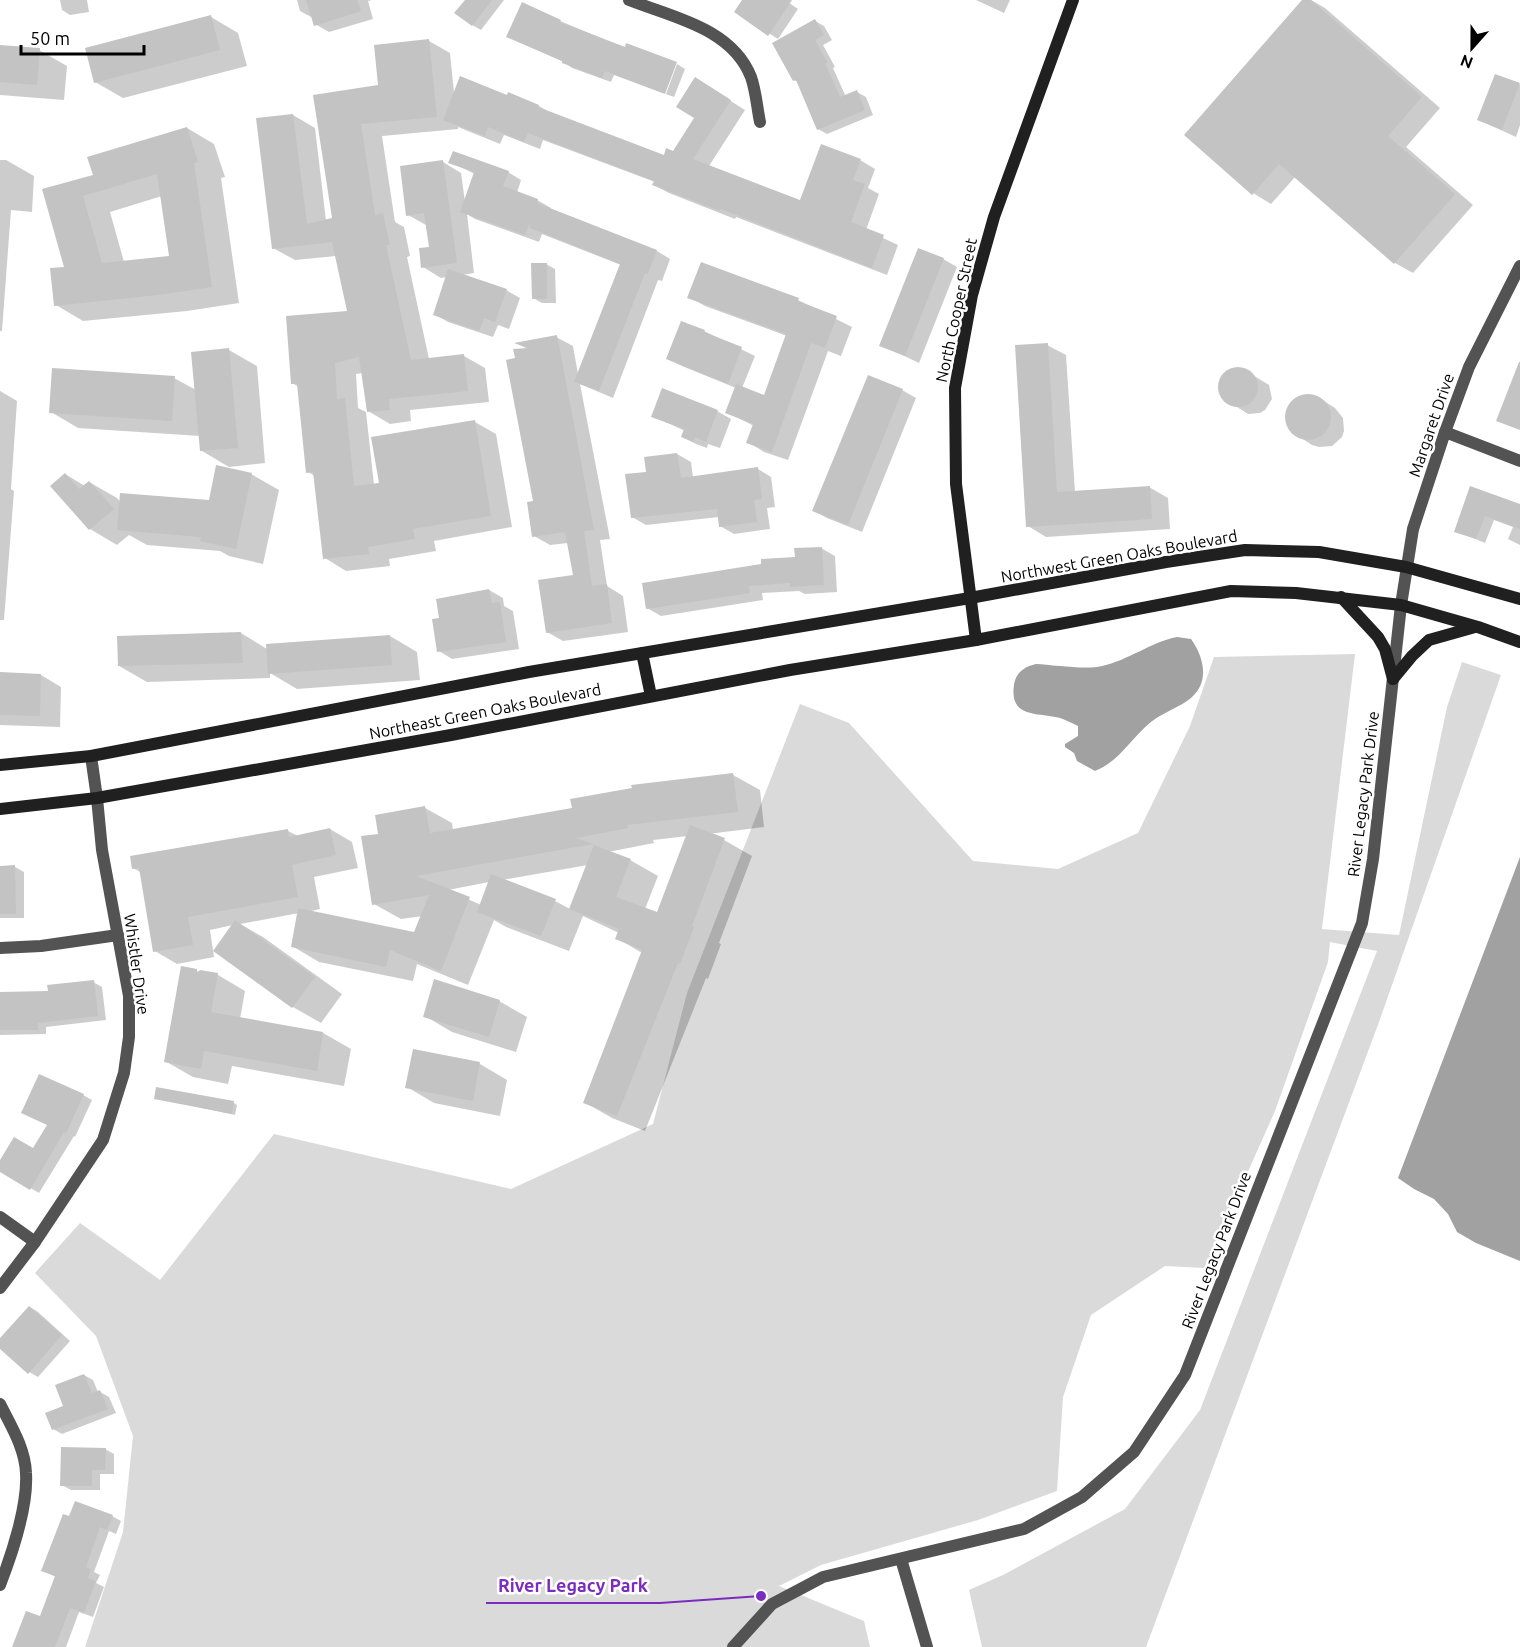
<svg xmlns="http://www.w3.org/2000/svg" width="1520" height="1647" font-family="Ubuntu,sans-serif">
<rect width="100%" height="100%" fill="#fff"/>
<path fill="#dadada" d="M1355,654L1322,929L1399,935L1447,707L1462,662L1501,675L1379,1022L1146,1647H982L969,1590L1003,1575L1125,1509L1200,1410L1377,951L1330,942L1328,962L1275,1111L1205,1268L1165,1266L1091,1315L1063,1397L1057,1491L978,1520L821,1565L779,1586L864,1621L870,1647H85L123,1532L133,1436L96,1336L35,1273L80,1223L160,1280L274,1134L511,1189L653,1124L687,993L800,704L849,723L973,861L1058,869L1138,833L1190,726L1214,657Z"/>
<g fill="#a1a1a1">
<path d="M1177,637L1191,639C1204,657 1210,682 1191,698C1179,708 1163,712 1151,722C1131,738 1120,761 1095,771L1077,761L1074,753L1065,747V744L1078,736V726C1072,723 1066,720 1060,718C1039,712 1009,719 1014,685C1016,672 1024,667 1036,664C1053,665 1087,670 1102,666C1129,660 1151,642 1177,637Z"/>
<path d="M1520,857V1261L1476,1243L1457,1232L1448,1214L1434,1199L1414,1189L1398,1178Z"/>
</g>
<g fill="#0003" fill-rule="evenodd">
<path d="M60,0H87L89,12L70,15L62,10Z"/>
<path d="M297,0H372L368,1L373,19L329,32L315,24L313,18L300,11Z"/>
<path d="M466,0H504L481,30L472,25Z"/>
<path d="M744,0H785L798,9L778,39L736,12Z"/>
<path d="M976,0H1010L1004,13Z"/>
<path d="M1304,0H1311L1325,8L1440,108L1406,147L1473,205L1413,273L1395,263L1296,176L1271,204L1253,193Z"/>
<path d="M211,17L238,33L247,66L123,98L95,82Z"/>
<path d="M560,21L625,48L675,63L663,93L614,75L611,82L572,68L564,62L517,41Z"/>
<path d="M815,21L824,26L832,40L823,45L835,67L833,68L846,97L857,92L866,97L873,115L827,134L818,129L798,82L794,80Z"/>
<path d="M429,41L450,53L454,93L508,97L539,106L551,113L665,157L674,153L696,118L710,88L745,110L709,166L801,201L860,160L875,169L868,188L879,194L866,230L898,245L887,275L736,217L735,219L669,193L654,185L655,182L543,140L540,149L504,135L500,144L458,127V129L382,136L395,222L404,227L410,256L407,257L429,359L464,356L485,368L489,402L410,410L411,421L390,424L368,411L363,373L356,374L358,408L366,412L374,485L381,484L475,422L496,434L512,527L434,541L436,551L389,559L390,566L346,571L325,558L315,476L308,472L299,387L292,383L348,313L336,256L295,260L273,248L293,115L315,128L326,221L334,219L314,96L380,86Z"/>
<path d="M0,47L39,50L67,66L64,100L0,95Z"/>
<path d="M677,64L685,69L674,97L666,94Z"/>
<path d="M1496,76L1520,85V125L1516,137L1479,120Z"/>
<path d="M187,128L214,144L225,177L221,178L239,303L187,311L83,321L56,305L66,268L44,190L95,176ZM162,196L171,257L124,262L110,212Z"/>
<path d="M0,160H6L34,176L32,212L11,210L2,331H0Z"/>
<path d="M443,162L461,173L465,202L475,174L450,162L508,172L521,180L517,193L537,200L551,208L550,210L657,251L670,259L662,281L658,280L613,398L580,384L610,539L600,540L607,586L623,596L628,632L563,641L547,632L575,577L568,543L550,545L534,536L535,502L517,359L528,349L518,344L556,337L573,346L578,374L621,265L542,234L539,242L475,219L467,214L474,273L462,275L506,290L520,298L509,329L498,325L493,337L448,322L434,314L447,277L441,278L423,267L430,248L426,225L408,215Z"/>
<path d="M943,259L957,267L919,363L881,345Z"/>
<path d="M546,264L555,269L556,303H542L533,298Z"/>
<path d="M689,297L798,300L852,327L841,356L828,351L788,460L764,452L748,442L754,426L727,412L736,388L682,366L668,359L704,331L755,356L742,388L765,397L787,336L705,306Z"/>
<path d="M1047,345L1066,355L1075,492L1149,487L1168,498L1170,529L1046,537L1028,526Z"/>
<path d="M229,350L257,366L265,463L229,467L202,451L200,436L78,428L51,412L174,378L196,390Z"/>
<path d="M1243,369L1269,385L1272,399L1265,410L1260,413L1248,414L1223,398L1220,386L1225,374L1230,370Z"/>
<path d="M902,390L916,398L862,532L827,518L814,511Z"/>
<path d="M0,391L17,401L11,489L14,491L4,620H0Z"/>
<path d="M1308,395L1321,399L1335,408L1343,418L1344,431L1342,437L1332,446L1319,447L1312,445L1292,432L1286,419L1289,405L1301,396Z"/>
<path d="M717,411L731,419L720,448L708,444L707,448L696,444L683,437L685,431L653,416Z"/>
<path d="M677,454L691,462L693,477L758,469L771,477L775,507L767,508L770,529L734,534L720,526L719,517L646,525L632,517L647,473Z"/>
<path d="M65,474L85,486L89,482L117,498L121,503L210,501L251,474L279,490L263,564L229,556L220,551L147,545L129,535L117,545L90,529Z"/>
<path d="M1471,488L1520,506V545L1508,539L1513,527L1494,520L1485,543L1456,531Z"/>
<path d="M821,548L835,556L837,592L805,594L799,591L762,593L763,600L661,616L647,608Z"/>
<path d="M489,590L503,598L504,606L513,611L519,649L452,659L439,651L441,620Z"/>
<path d="M241,633L267,649L390,636L417,652L420,680L297,689L270,673V678L147,682L119,666Z"/>
<path d="M0,674L41,675L61,687L60,727L0,725Z"/>
<path d="M733,775L760,790L764,827L708,834L724,840L752,856L719,943L721,944L708,979L706,978L645,1131L612,1118L584,1102L642,953L617,938L619,933L583,916L569,951L506,927L494,920L468,985L417,964L413,981L319,962L292,946L299,913L240,924L263,937L342,994L321,1023L293,1007L215,951L233,925L210,930L214,957L177,964L155,951L142,873L133,868L288,831L298,836L330,829L352,842L358,868L314,877L320,909L307,912L415,934L423,916L401,919L374,904L380,835L425,808L452,823L453,830L574,809ZM688,836L658,914L645,909L658,876L630,860L608,852L654,843L653,840ZM588,865L570,909L555,901L502,880ZM489,882L481,905L448,890Z"/>
<path d="M0,867H15L24,872V918H0Z"/>
<path d="M196,971L218,975L245,991L240,1019L323,1033L351,1049L344,1086L232,1066L228,1084L193,1077L165,1061Z"/>
<path d="M93,982L102,987L106,1020L46,1027V1034L0,1035V994L49,992Z"/>
<path d="M499,1001L527,1017L516,1052L452,1032L425,1016Z"/>
<path d="M480,1064L507,1080L500,1116L434,1103L407,1087Z"/>
<path d="M83,1095L92,1100L75,1137L74,1136L39,1193L0,1170V1163L34,1150Z"/>
<path d="M156,1098L234,1103L237,1105L235,1115Z"/>
<path d="M30,1307L38,1312L70,1341L38,1377L29,1372L0,1347V1341Z"/>
<path d="M84,1375L93,1380L98,1392H100L109,1397L116,1413L62,1434L53,1429Z"/>
<path d="M105,1449L114,1454V1474H100V1490H71L62,1485Z"/>
<path d="M112,1516L121,1521L116,1534L109,1531L94,1572L100,1575L96,1583L104,1587L93,1617L79,1612L66,1647H13L41,1618L56,1577L43,1571L70,1518Z"/>
</g>
<g fill="#c3c3c3" fill-rule="evenodd">
<path d="M306,0H357L361,11L314,26Z"/>
<path d="M465,0H492L472,26L454,13Z"/>
<path d="M742,0H792L768,36L734,12Z"/>
<path d="M1302,0H1311L1422,97L1388,136L1455,194L1394,264L1279,164L1252,195L1184,135Z"/>
<path d="M522,2L561,20L560,22L625,47L626,43L677,62L665,94L605,71L602,78L562,63V61L506,37Z"/>
<path d="M211,15L220,50L94,83L85,48Z"/>
<path d="M815,19L824,35L815,40L827,62L825,63L840,97L857,90L865,110L817,130L796,80L793,81L772,43Z"/>
<path d="M429,39L437,117L361,124L375,215L383,213L390,245H386L411,360L464,354L468,391L389,399L390,410L367,412L359,357L335,363L337,399L345,398L354,486L379,483L371,437L475,420L491,516L413,529L415,539L368,547L369,554L323,559L313,472L306,473L297,384H291L286,316L347,311L332,242L272,249L256,118L293,114L307,224L332,218L313,95L378,85L374,45Z"/>
<path d="M0,45L40,48L37,85L0,82Z"/>
<path d="M1495,74L1520,83L1502,130L1477,120Z"/>
<path d="M460,76L507,95L508,92L539,105L538,107L664,155L666,148L673,151L694,118L676,107L695,77L731,100L693,159L800,200L821,144L861,159L853,180L865,184L851,222L884,235L872,268L721,209L720,211L652,185L654,181L528,133L524,142L488,127L485,136L443,120Z"/>
<path d="M187,127L198,162L194,163L212,287L158,295L54,306L50,268L64,267L42,189L93,175L87,157ZM157,174L169,256L102,263L83,196Z"/>
<path d="M453,151L509,171L503,186L538,199L537,203L657,250L648,274L645,273L599,391L574,382L620,264L530,228V223L525,235L460,212L474,172L448,163Z"/>
<path d="M443,160L457,263L421,268L419,248L429,247L424,213L406,216L400,166Z"/>
<path d="M918,248L944,258L905,356L879,346Z"/>
<path d="M701,262L799,298L798,301L837,316L825,348L811,343L772,452L746,443L753,424L725,413L736,384L764,395L786,334L687,298Z"/>
<path d="M531,263H547V299H532Z"/>
<path d="M448,269L507,289L495,322L484,318L479,331L433,315Z"/>
<path d="M681,321L705,330L704,332L742,347L728,384L666,359Z"/>
<path d="M557,335L594,530L584,531L592,586L607,584L612,623L546,633L538,580L573,575L565,532L532,537L527,502L533,501L506,360L515,358L513,349L528,348L514,343Z"/>
<path d="M1048,343L1057,492L1150,486L1152,519L1026,527L1015,345Z"/>
<path d="M229,348L238,448L200,451L191,352Z"/>
<path d="M1519,362H1520V430L1496,421Z"/>
<circle cx="1238" cy="387" r="20"/>
<path d="M52,368L175,376L172,421L49,413Z"/>
<path d="M868,375L903,389L848,525L812,511Z"/>
<path d="M662,388L718,410L706,442L695,437L693,442L681,437L684,429L651,417Z"/>
<circle cx="1308" cy="417" r="23"/>
<path d="M677,453L681,478L758,467L762,499L754,500L757,522L719,527L717,509L631,518L625,474L646,472L644,457Z"/>
<path d="M216,465L252,473L236,549L200,541L201,537L117,530L120,493L209,500Z"/>
<path d="M65,473L79,489L89,481L114,509L89,530L50,486Z"/>
<path d="M1470,486L1520,504V529L1485,516L1476,539L1454,532Z"/>
<path d="M822,547L824,585L790,587V583L749,586L750,593L646,609L642,583L761,564V559L795,557L794,548Z"/>
<path d="M489,589L492,603L500,602L506,642L437,652L432,619L439,618L436,599Z"/>
<path d="M241,632L243,663L118,666L117,636Z"/>
<path d="M390,635L392,665L268,674L266,644Z"/>
<path d="M0,672L41,674L40,716L0,715Z"/>
<path d="M733,773L738,812L627,825L628,828L576,838L593,844L416,876L470,897L441,971L390,950L386,967L291,947L298,908L414,932L429,895L372,905L361,836L378,834L375,815L425,806L430,833L572,808L570,799L632,788L631,785Z"/>
<path d="M690,825L725,838L692,926L694,927L680,964L678,963L617,1116L583,1103L642,950L615,939L619,929L569,909L594,845L631,859L616,897L657,912Z"/>
<path d="M330,828L336,855L292,865L298,897L188,917L193,945L153,952L139,868L132,869L130,856L288,829L289,837Z"/>
<path d="M15,865L16,914H0V866Z"/>
<path d="M491,874L556,899L541,936L477,912Z"/>
<path d="M235,920L315,977L292,1008L213,951Z"/>
<path d="M181,966L197,969V973L200,970L218,973L211,1012L323,1032L317,1071L204,1051L201,1069L164,1062Z"/>
<path d="M434,979L500,1000L489,1037L423,1017Z"/>
<path d="M94,980L98,1016L38,1023V1030H0V992L48,991L47,985Z"/>
<path d="M413,1049L480,1062L473,1101L405,1088Z"/>
<path d="M39,1074L84,1094L66,1133L64,1132L30,1190L0,1172V1160L14,1137L33,1148L47,1125L21,1113Z"/>
<path d="M156,1087L234,1101L232,1114L154,1099Z"/>
<path d="M29,1306L62,1335L28,1374L0,1349V1338Z"/>
<path d="M84,1374L92,1393L100,1390L108,1409L52,1430L45,1413L63,1406L55,1385Z"/>
<path d="M61,1447L106,1448L105,1470H92V1486H60Z"/>
<path d="M75,1501L113,1515L107,1530L100,1527L86,1567L91,1569L88,1578L96,1581L84,1613L70,1608L55,1647H12L26,1611L40,1616L55,1576L41,1571L63,1514L69,1516Z"/>
</g>
<g fill="none" stroke-linecap="round" stroke-linejoin="round">
<g stroke="#535353" stroke-width="12">
<path d="M629,0C672,17 732,28 751,77C756,91 757,108 760,122"/>
<path d="M1445,432L1520,461"/>
<path d="M0,948L41,946L118,935"/>
<path d="M0,1217L35,1242"/>
<path d="M0,1288L35,1242L103,1140L124,1073L129,1037V996L102,850L97,798L91,756"/>
<path d="M0,1404C11,1426 25,1448 26,1473C28,1505 12,1554 0,1585"/>
<path d="M901,1559L927,1647"/>
<path d="M733,1647L772,1604L823,1577L1024,1529L1082,1497L1134,1452L1185,1375L1362,923L1373,859L1401,605L1413,529L1445,432L1469,367L1520,266"/>
</g>
<g stroke="#202020" stroke-width="12">
<path d="M1341,597L1378,637L1385,649L1393,679"/>
<path d="M976,640L956,484L955,388L972,295L994,217L1073,0"/>
<path d="M642,653L651,696"/>
<path d="M1393,679L1412,656L1429,640L1475,627"/>
<path d="M0,765L91,756L529,672L970,598L1166,562L1245,550L1319,552L1406,567L1520,599"/>
<path d="M0,809L97,798L451,735L790,670L976,640L1231,591L1296,593L1401,605L1478,627L1520,642"/>
</g>
</g>
<g text-anchor="middle" dominant-baseline="central" stroke-width="5" stroke-linejoin="round" paint-order="stroke">
<g font-size="16" fill="#000" stroke="#fff">
<text transform="translate(956 310) rotate(-78)">North Cooper Street</text>
<text transform="translate(1431 425) rotate(-71)">Margaret Drive</text>
<text transform="translate(1119 556) rotate(-10)">Northwest Green Oaks Boulevard</text>
<text transform="translate(485 711) rotate(-11)">Northeast Green Oaks Boulevard</text>
<text transform="translate(1363 794) rotate(-83)">River Legacy Park Drive</text>
<text transform="translate(137 964) rotate(82)">Whistler Drive</text>
<text transform="translate(1216 1250) rotate(-69)">River Legacy Park Drive</text>
</g>
</g>
<path fill="none" stroke="#7b2cbf" stroke-width="2" d="M761 1596L660 1603H486"/>
<circle fill="#7b2cbf" stroke="#fff" stroke-width="2" cx="761" cy="1596" r="6"/>
<g font-size="18" text-anchor="middle" font-weight="bold" fill="#7b2cbf" stroke="#fff" stroke-width="5" stroke-linejoin="round" paint-order="stroke">
<text x="573" y="1592">River Legacy Park</text>
</g>
<g transform="translate(1472 48) rotate(201)" stroke="#ffffff" stroke-width="4.5" paint-order="stroke">
<path d="M0-4.5L10 22L0 15L-10 22Z" fill="#000000"/>
<text y="-9" font-size="16" font-weight="bold" text-anchor="middle" fill="#000000">N</text>
</g>
<path d="M21 45v9h123v-9" fill="none" stroke="#000000" stroke-width="3"/>
<text x="30" y="45" font-size="18" fill="#000000" stroke="#ffffff" stroke-width="4.5" paint-order="stroke">50 m</text>
</svg>
